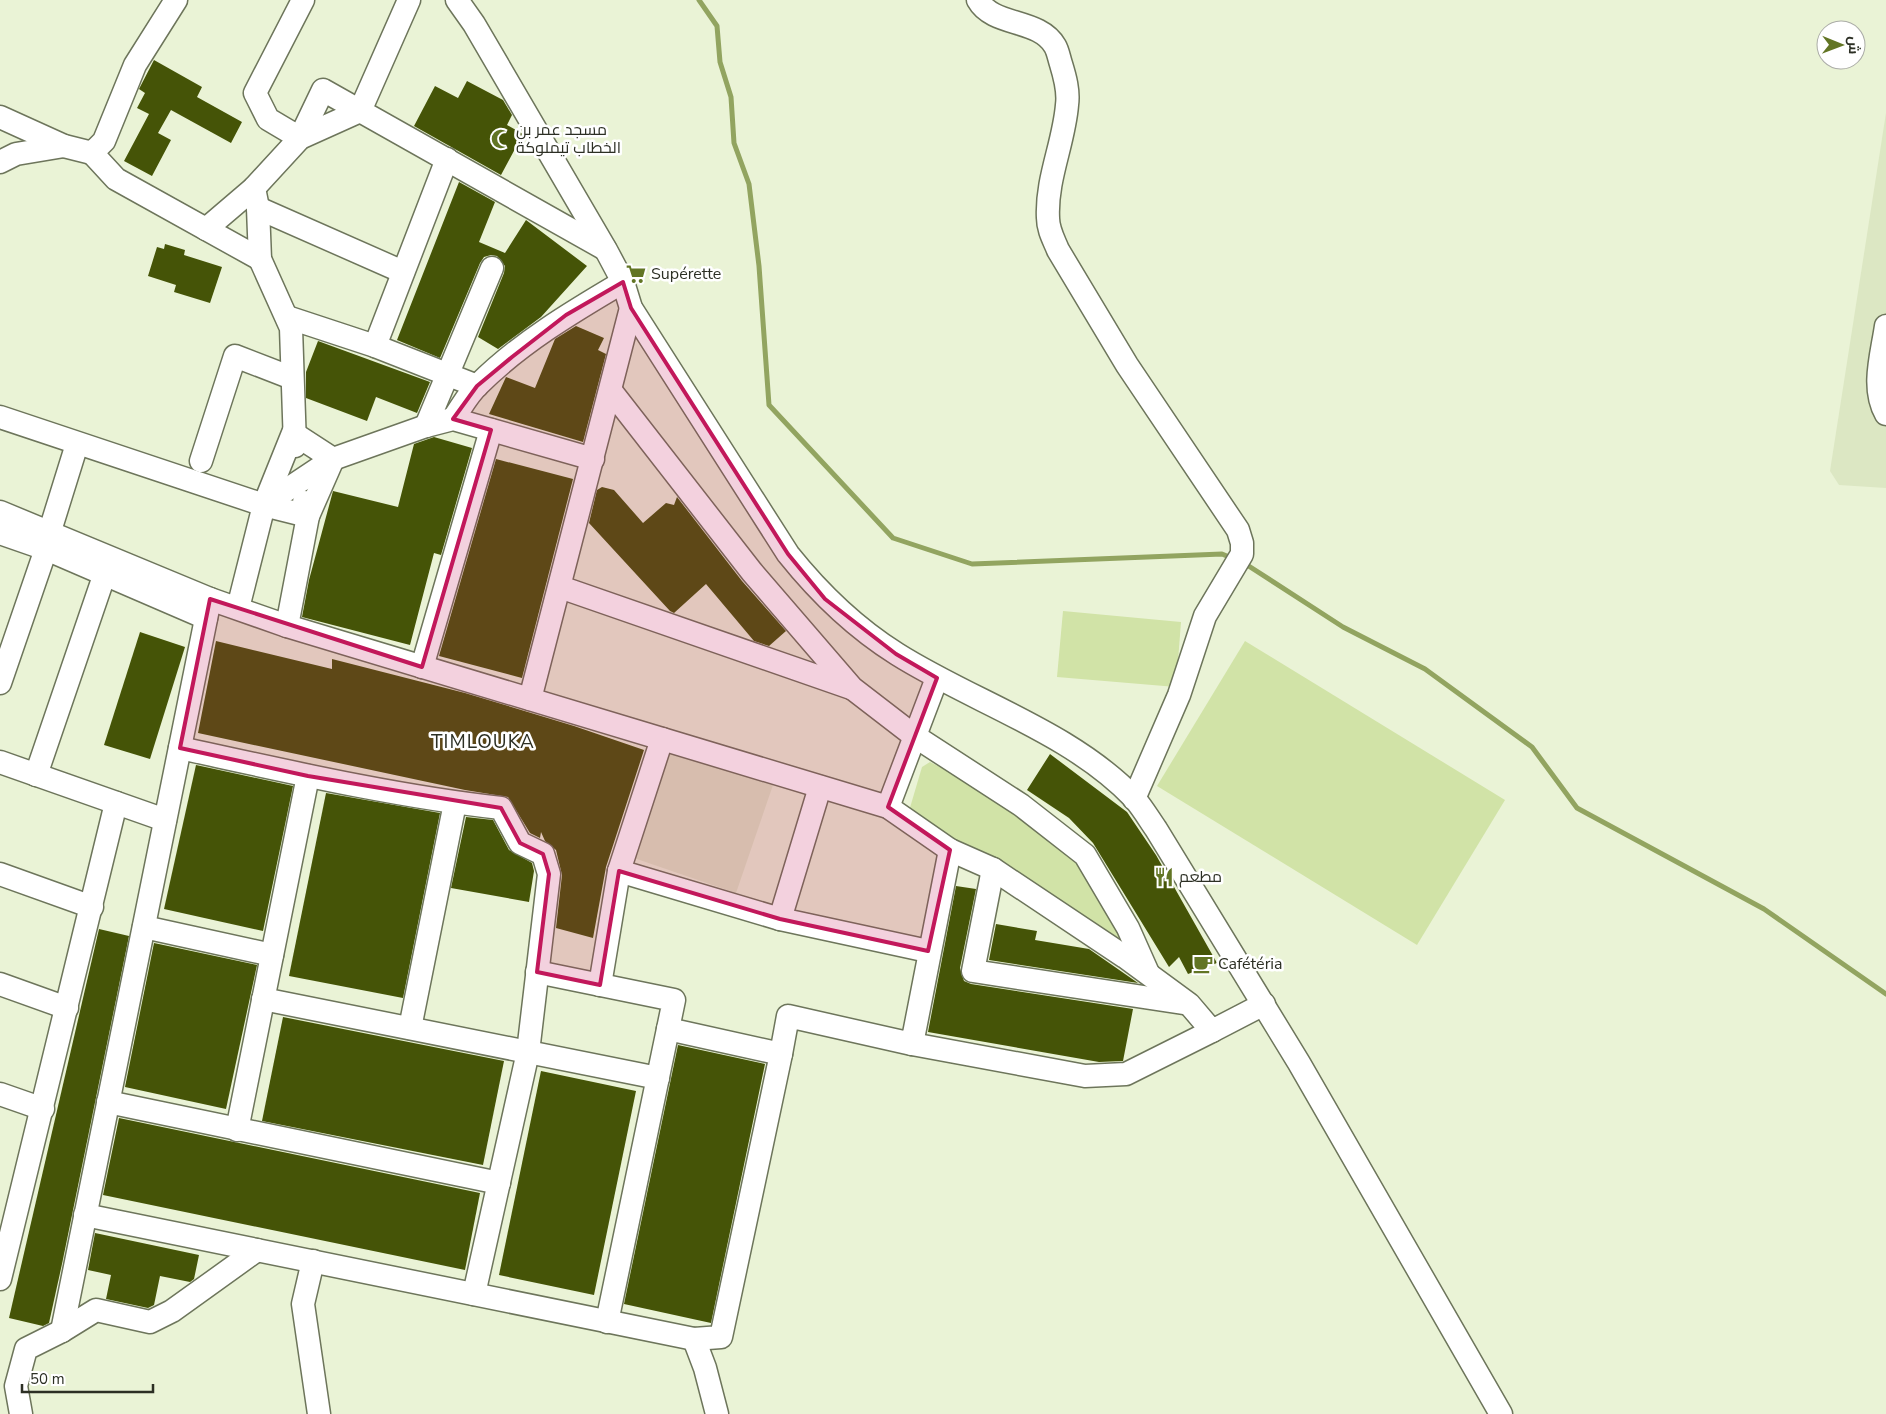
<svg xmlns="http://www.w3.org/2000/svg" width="1886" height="1414" font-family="'Nunito Sans',Cairo,sans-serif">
<rect width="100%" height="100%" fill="#eaf3d6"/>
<g fill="#dce7c3">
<path d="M1886,113V488L1839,485L1830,471Z"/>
<path d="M669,746L774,782L736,893L631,857Z"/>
</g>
<g fill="#d1e3a7">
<path d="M1063,611L1181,622L1176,687L1057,677Z"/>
<path d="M1245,641L1505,800L1417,945L1157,786Z"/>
<path d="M930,762L983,789L1079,854L1128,938L1123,944L914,819L909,811L922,767Z"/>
</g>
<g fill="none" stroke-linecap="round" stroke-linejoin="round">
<g stroke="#92a460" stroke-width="5">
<path d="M699,0L717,26L720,62L731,97L734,143L749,184L759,266L769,405L893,538L972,564L1222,554L1234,559"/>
<path d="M1244,563L1343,627L1425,669L1532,747L1577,808L1764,909L1886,994"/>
</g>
</g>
<g fill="#455407">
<path d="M154,60L202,87L197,97L242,122L231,143L171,110L158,133L171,140L152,176L124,161L149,114L137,108L145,93L139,89Z"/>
<path d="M467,81L503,100L512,115L507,125L523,134L501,175L414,126L435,86L458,98Z"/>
<path d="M459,182L495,202L479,242L505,253L526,220L587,266L541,317L498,349L478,337L504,273L505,266L497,256L491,255L484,257L480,263L440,358L397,340Z"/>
<path d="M165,244L185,250L184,255L222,267L210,303L174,292L176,285L148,276L157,247L164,249Z"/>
<path d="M576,326L604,338L598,350L606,354L583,442L489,414L506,377L535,388L555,339Z"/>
<path d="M318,341L430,382L417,413L376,397L367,421L306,398V372Z"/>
<path d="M434,437L472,448L441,555L434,553L410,645L302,617L309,580L333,491L398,507L414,444Z"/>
<path d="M496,459L573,479L522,678L439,656Z"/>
<path d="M602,487L614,490L643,523L666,503L674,505L677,497L742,581L786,631L769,646L754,641L706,584L674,613L670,611L589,523L597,490Z"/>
<path d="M140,632L185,647L150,759L104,745Z"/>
<path d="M216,641L332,669V659L465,693L574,726L644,750L606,867L593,938L556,928L562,875L556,850L545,841L541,832L540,838L530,833L508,797L465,790L198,733Z"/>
<path d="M1050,754L1127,812L1156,855L1217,963L1188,974L1179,957L1169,967L1093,843L1069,818L1027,790Z"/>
<path d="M196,765L293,786L263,931L164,909Z"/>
<path d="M326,793L440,813L403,998L289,976Z"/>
<path d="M466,817L493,820L509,850L532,863L534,871L529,902L451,888Z"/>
<path d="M956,886L976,889L960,968L964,981L971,984L1133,1009L1123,1061L1099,1062L928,1032Z"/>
<path d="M996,924L1037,931L1035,940L1089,949L1138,983L989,960Z"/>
<path d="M99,929L129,936L62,1264L49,1323L43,1326L9,1318Z"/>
<path d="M154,943L257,965L226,1109L125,1087Z"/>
<path d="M283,1017L504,1061L483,1165L262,1121Z"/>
<path d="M678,1045L765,1064L711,1323L624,1304Z"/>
<path d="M541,1071L636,1091L594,1295L499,1275Z"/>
<path d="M119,1118L480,1193L465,1270L103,1195Z"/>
<path d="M95,1233L199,1255L194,1279L190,1282L160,1276L154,1305L148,1308L106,1299L111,1275L88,1270Z"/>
</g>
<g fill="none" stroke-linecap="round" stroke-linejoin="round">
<defs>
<g id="minor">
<path d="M303,0L255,93L268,119L300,138L323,90L605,249"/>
<path d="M457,0L474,24L606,250L623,282L631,308L788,554C820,594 854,627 897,654C973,702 1071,732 1134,798C1142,807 1149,819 1156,829L1299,1063L1501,1414"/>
<path d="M978,0C993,27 1039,18 1055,46C1058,51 1059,58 1061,64C1065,77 1069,91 1067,105C1064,143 1046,179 1048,218C1048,230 1054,240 1058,250L1127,365L1238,530L1242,543V554L1205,616L1179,695L1134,799"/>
<path d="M0,117L64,146L92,153L104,141L135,65L176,0"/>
<path d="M92,153L116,179L260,259"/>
<path d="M0,162L16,154L64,146"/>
<path d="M254,188L258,208L260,259L291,328L295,446"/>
<path d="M258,208L403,272"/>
<path d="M206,229L254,188L300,138L360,111L409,0"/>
<path d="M287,317L375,346L477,386"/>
<path d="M1886,326C1882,354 1871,388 1886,414"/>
<path d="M375,346L447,159"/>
<path d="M611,391L752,572L852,688L913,735L1021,805L1085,855L1128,928L1148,973"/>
<path d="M0,417L264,505L308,516L333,459L293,433L264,505"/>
<path d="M453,419C461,408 468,394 478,385C520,343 572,312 623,282"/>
<path d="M426,426L492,268"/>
<path d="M201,461L235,356L292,378"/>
<path d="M0,512L210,599L287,626L888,807L950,850L993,869L1125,957L1189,1004L1212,1031L1264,1004"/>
<path d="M0,533L46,549L206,618"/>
<path d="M49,534L77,444"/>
<path d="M560,587L851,688"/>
<path d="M238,608L264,505L333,459L426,426L453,419L593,459"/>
<path d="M287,626L308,516L304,502"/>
<path d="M422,667L491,430"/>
<path d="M0,683L46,549"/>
<path d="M530,699L631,308"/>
<path d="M180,748C286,771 393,796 501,808L520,843L543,854L549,874L528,1052L474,1294"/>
<path d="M0,762L165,820"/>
<path d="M36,775L104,576"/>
<path d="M888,807L937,678"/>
<path d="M993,869L973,971L1183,1003"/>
<path d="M619,871L780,919L820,787"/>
<path d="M0,874L92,907"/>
<path d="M780,919L928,951"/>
<path d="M144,927L272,955"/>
<path d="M0,984L67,1008"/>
<path d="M600,985L619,871L662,739"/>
<path d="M263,999L658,1078"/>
<path d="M410,1028L455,803"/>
<path d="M912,1044L1085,1076L1126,1074L1212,1031"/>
<path d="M781,1054L788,1016L912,1044L950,850"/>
<path d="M0,1094L43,1109"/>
<path d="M108,1102L499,1183"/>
<path d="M237,1130L308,776"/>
<path d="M85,1215L694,1339L721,1337L781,1054L668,1029L674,1000L537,972"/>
<path d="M313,1261L303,1304L319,1414"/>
<path d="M0,1279L116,803"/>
<path d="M607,1322L668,1029"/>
<path d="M62,1331L210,599"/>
<path d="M694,1339L705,1368L717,1414"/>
<path d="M21,1414L16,1386L26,1349L62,1331L96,1310L150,1322L172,1311L257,1250"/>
</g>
</defs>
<use href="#minor" stroke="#6d755b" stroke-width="25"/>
<use href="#minor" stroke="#fff" stroke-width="22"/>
</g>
<path fill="#c2185b" fill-opacity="0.2" stroke="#c2185b" stroke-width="4" stroke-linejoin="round" d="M623,282L631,308L788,554L825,599L896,654L937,678L888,807L950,850L928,951L780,919L619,871L600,985L537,972L549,874L543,854L520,843L501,808L308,776L180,748L210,599L422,667L491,430L453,419L477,386L512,357L566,315Z"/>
<defs>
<symbol id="mosque-bare" viewBox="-9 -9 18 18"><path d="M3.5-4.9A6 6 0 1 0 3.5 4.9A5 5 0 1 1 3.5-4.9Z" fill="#627524" stroke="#fff" stroke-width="2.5" paint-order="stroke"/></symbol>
<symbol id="supermarket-bare" viewBox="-9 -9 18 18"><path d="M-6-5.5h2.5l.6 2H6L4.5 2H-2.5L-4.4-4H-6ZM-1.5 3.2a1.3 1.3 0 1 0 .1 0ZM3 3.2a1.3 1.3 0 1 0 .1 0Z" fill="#627524" stroke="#fff" stroke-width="2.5" paint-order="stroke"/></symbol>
<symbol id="restaurant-bare" viewBox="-9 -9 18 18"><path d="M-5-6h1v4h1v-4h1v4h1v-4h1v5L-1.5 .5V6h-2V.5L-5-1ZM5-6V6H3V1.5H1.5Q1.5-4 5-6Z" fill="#627524" stroke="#fff" stroke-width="2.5" paint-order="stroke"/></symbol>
<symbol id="cafe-bare" viewBox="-9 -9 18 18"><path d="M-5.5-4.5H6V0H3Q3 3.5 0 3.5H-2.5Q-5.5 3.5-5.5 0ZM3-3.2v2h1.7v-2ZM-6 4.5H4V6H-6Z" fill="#627524" stroke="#fff" stroke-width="2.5" paint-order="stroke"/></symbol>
</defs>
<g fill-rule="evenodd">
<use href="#mosque-bare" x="487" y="125" width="28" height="28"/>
<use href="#supermarket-bare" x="622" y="260" width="28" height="28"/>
<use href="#restaurant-bare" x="1150" y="863" width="28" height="28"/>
<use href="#cafe-bare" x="1189" y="950" width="28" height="28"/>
</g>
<g text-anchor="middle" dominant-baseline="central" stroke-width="5" stroke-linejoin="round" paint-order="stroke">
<g font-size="16" fill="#2c2f24" stroke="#fff" text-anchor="start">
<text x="516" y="130">مسجد عمر بن<tspan x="516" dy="18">الخطاب تيملوكة</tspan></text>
<text x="651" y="274">Supérette</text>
<text x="1179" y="877">مطعم</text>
<text x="1218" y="964">Cafétéria</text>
</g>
<g font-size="19" letter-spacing="1" fill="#2c2f24" stroke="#fff">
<text x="483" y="742">TIMLOUKA</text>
</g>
</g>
<g transform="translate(1841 45) rotate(91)"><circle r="24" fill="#ffffff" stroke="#abaca7"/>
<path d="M0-4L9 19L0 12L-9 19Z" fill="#627524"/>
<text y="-8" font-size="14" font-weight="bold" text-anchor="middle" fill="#2c2f24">ش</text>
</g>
<path d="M22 1384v8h131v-8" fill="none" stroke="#2c2f24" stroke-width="2.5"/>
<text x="30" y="1384" font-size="15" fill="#2c2f24" stroke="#ffffff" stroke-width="4" paint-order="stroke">50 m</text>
</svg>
